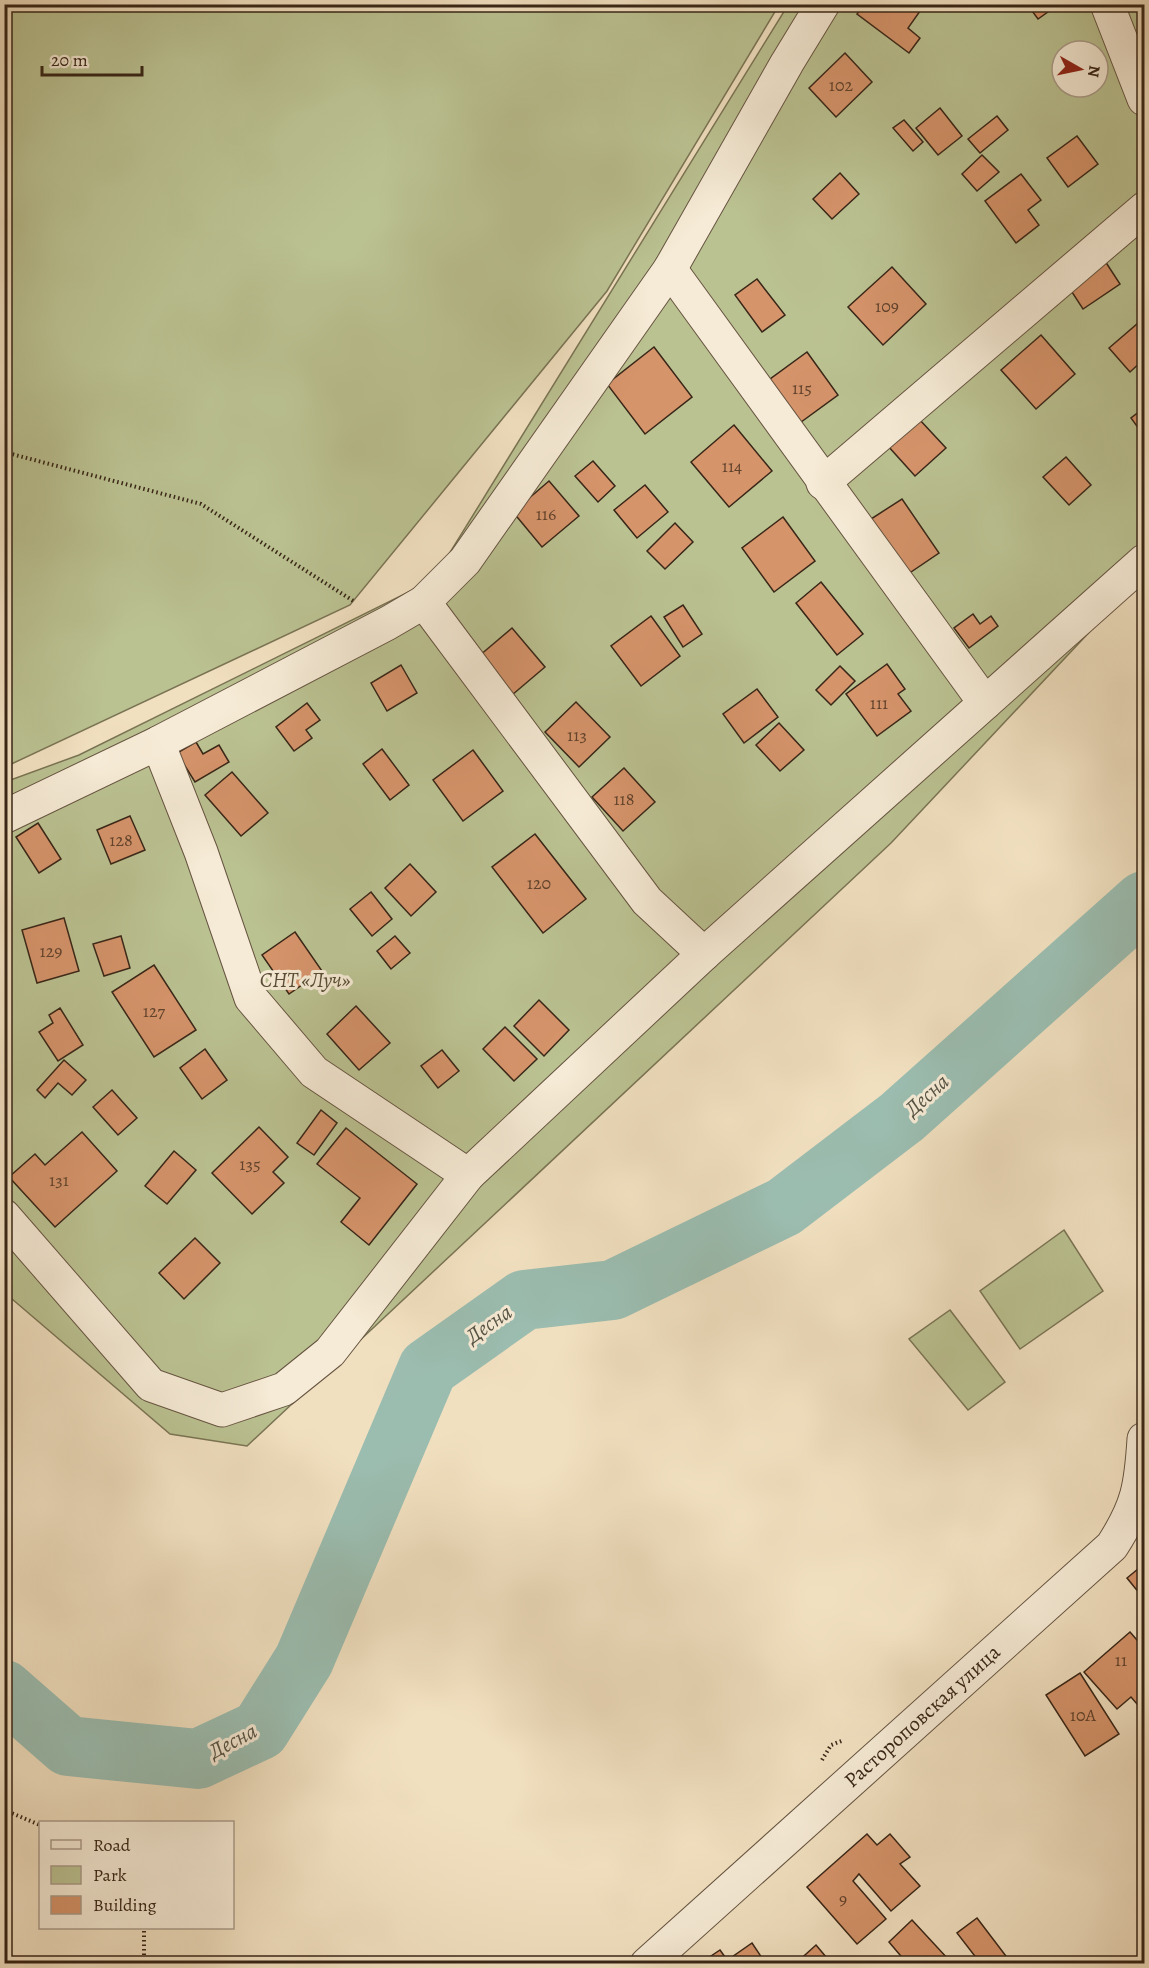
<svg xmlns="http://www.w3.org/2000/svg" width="1149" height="1968" font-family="Alegreya,serif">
<rect width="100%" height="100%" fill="#f1e0c0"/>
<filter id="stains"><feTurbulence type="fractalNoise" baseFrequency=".00333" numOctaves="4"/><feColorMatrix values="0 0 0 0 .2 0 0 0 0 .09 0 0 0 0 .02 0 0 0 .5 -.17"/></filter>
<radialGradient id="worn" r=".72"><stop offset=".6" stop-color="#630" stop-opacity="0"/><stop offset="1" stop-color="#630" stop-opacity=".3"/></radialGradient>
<g fill="#bbc292" stroke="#7a7454" stroke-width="1.5" fill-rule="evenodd">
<path d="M4,5L5,4L779,5L607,291L350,605L5,767Z"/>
<path d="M788,5H1144V574L891,843L247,1446L170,1434L5,1293V782L79,755L433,580ZM1062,51H1098V87H1062Z"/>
<path d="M1064,1230L1103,1291L1020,1349L980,1291Z"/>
<path d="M950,1310L1005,1382L968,1410L909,1339Z"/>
</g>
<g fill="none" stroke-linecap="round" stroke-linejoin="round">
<path stroke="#9bbdb0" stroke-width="60" d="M4,1690L68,1746L198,1759L260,1730L304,1660L428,1368L524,1300L613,1290L784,1207L902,1117L1144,901"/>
</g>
<g fill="#d6946b" stroke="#382617" stroke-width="1.5">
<path d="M864,4H925L908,28L920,38L909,53L857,14Z"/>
<path d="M1027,4H1059L1038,19Z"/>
<path d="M845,53L872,82L836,117L809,88Z"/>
<path d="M940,108L962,136L938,155L916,128Z"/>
<path d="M997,116L1008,130L980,153L968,139Z"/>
<path d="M904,120L923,142L913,151L893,128Z"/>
<path d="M1077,136L1098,164L1068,187L1047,158Z"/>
<path d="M982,155L999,172L977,191L962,174Z"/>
<path d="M840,173L859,194L832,219L813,199Z"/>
<path d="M1021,174L1041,200L1028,210L1039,225L1016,243L985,201Z"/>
<path d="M1105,261L1120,284L1083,309L1068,286Z"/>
<path d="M892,267L926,304L883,345L848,307Z"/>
<path d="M757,279L785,315L762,332L735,295Z"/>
<path d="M1144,318V359L1130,372L1109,348Z"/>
<path d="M1041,335L1075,374L1036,409L1001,370Z"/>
<path d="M654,347L692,397L645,434L607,384Z"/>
<path d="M807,352L838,395L797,425L766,382Z"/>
<path d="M1144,408V436L1131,418Z"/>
<path d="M919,419L946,448L915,476L888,446Z"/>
<path d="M734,425L772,471L729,507L691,462Z"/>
<path d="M1066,457L1091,485L1069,505L1043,477Z"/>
<path d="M593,461L615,486L598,502L575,476Z"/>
<path d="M549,481L579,516L542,547L513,512Z"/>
<path d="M645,485L668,512L637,538L614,510Z"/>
<path d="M902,499L939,553L908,574L871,519Z"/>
<path d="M783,517L815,561L774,592L742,548Z"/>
<path d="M675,523L693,542L665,569L647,551Z"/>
<path d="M821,582L863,634L837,655L796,603Z"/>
<path d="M683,605L702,634L683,647L664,617Z"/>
<path d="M973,614L980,624L991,616L998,626L969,648L954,628Z"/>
<path d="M651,616L680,656L641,686L611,646Z"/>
<path d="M512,628L545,667L512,695L479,656Z"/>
<path d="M887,664L905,689L898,694L911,711L877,736L846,694Z"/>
<path d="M401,665L417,693L387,711L371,683Z"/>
<path d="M840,666L855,681L831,705L816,690Z"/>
<path d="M757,689L778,717L744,743L723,714Z"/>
<path d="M576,702L610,737L579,767L545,732Z"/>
<path d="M307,703L320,720L306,730L312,738L294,751L276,727Z"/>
<path d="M779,723L804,750L780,771L756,745Z"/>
<path d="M196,742L203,754L219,745L229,762L195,782L177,753Z"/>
<path d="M382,749L409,785L390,800L363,764Z"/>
<path d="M473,750L503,791L463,821L433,780Z"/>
<path d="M624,768L655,802L623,831L592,797Z"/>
<path d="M232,772L268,813L241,836L205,795Z"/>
<path d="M130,816L145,850L111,864L97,830Z"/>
<path d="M38,823L61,859L39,873L16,837Z"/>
<path d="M535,834L586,899L543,933L492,867Z"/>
<path d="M410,864L436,892L411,916L385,888Z"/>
<path d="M371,892L392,919L372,936L350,909Z"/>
<path d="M64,918L79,971L37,983L22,930Z"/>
<path d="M295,932L322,971L289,994L262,955Z"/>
<path d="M121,936L130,968L104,976L93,944Z"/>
<path d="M395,936L410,953L391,969L377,951Z"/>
<path d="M154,965L196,1030L154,1057L112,992Z"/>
<path d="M539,1000L569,1030L544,1056L514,1026Z"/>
<path d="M356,1006L390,1043L359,1070L327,1034Z"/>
<path d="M60,1008L83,1045L58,1061L39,1032L53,1023L49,1015Z"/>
<path d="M505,1027L537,1059L514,1081L483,1049Z"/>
<path d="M205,1049L227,1080L202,1099L180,1068Z"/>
<path d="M442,1050L459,1071L438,1088L421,1066Z"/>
<path d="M64,1060L86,1080L72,1095L58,1083L45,1098L37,1090Z"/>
<path d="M112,1090L137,1118L118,1135L93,1107Z"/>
<path d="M321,1110L337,1123L314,1155L297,1143Z"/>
<path d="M259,1127L288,1157L273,1172L284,1183L252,1214L212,1173Z"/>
<path d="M346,1128L417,1184L369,1245L341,1222L360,1198L317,1164Z"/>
<path d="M82,1132L117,1171L55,1227L9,1177L35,1154L45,1165Z"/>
<path d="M174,1151L196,1170L167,1204L145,1186Z"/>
<path d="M195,1238L220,1263L184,1299L159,1273Z"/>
<path d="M1144,1564V1599L1127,1578Z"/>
<path d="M1130,1632L1144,1648V1712L1131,1697L1117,1709L1084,1672Z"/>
<path d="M1080,1673L1119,1734L1085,1756L1046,1695Z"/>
<path d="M867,1834L877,1845L890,1834L910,1857L900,1864L920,1886L891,1911L859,1874L853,1881L886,1919L857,1944L807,1887Z"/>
<path d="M977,1918L1012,1964H981L957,1933Z"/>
<path d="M912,1920L949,1960L946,1964H905L906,1962L889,1942Z"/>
<path d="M752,1943L766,1964H736L732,1957Z"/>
<path d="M816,1945L832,1964H795Z"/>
<path d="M720,1950L730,1964H701L708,1958Z"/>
</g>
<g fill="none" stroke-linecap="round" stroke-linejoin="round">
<defs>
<g id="minor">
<path d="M1107,4L1144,99"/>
<path d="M670,269L985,703"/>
<path d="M823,483L1144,209"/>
<path d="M424,602L647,901L704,954"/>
<path d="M158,743L201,852L251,998L314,1072L468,1175"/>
<path d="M4,817L158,743L388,623L424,602L465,561L670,269L787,63L823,4"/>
<path d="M4,1216L151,1385L222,1410L284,1389L330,1352L468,1175L704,954L1144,561"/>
<path d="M647,1964L1112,1546C1138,1506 1141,1486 1144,1439"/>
</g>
</defs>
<use href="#minor" stroke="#665441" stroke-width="35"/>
<g stroke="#382617" stroke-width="4" stroke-dasharray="1.5 3" stroke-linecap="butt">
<path d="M4,452L201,504L355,602"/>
<path d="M822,1760L831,1745L844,1740"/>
<path d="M4,1810L40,1825"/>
<path d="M144,1964V1928"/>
</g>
<use href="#minor" stroke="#f6ebd6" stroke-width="33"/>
</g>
<g text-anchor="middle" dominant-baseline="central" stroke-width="6" stroke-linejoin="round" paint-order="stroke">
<g font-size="18" fill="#60422c">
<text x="841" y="85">102</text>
<text x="887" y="306">109</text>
<text x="802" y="388">115</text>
<text x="732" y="466">114</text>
<text x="546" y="514">116</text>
<text x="879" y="703">111</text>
<text x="577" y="735">113</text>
<text x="624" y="799">118</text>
<text x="121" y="840">128</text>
<text x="539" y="883">120</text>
<text x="51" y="951">129</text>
<text x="154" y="1011">127</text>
<text x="250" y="1164">135</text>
<text x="59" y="1180">131</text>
<text x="1121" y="1660">11</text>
<text x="1083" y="1715">10А</text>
<text x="843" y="1899">9</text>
</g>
<g font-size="21" font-style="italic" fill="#594d36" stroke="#f6ebd6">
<text x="305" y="980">СНТ «Луч»</text>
</g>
<g font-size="21" fill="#382617" stroke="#f6ebd6">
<text transform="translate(922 1716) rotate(-42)">Растороповская улица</text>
</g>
<g font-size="22" font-style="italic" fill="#565345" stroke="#f6ebd6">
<text transform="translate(927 1095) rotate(-42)">Десна</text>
<text transform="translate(489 1324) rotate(-35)">Десна</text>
<text transform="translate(233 1741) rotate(-28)">Десна</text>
</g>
</g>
<rect width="1149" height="1968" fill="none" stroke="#f1e0c0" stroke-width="24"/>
<rect x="6" y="6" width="1137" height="1956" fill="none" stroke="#382617" stroke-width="3"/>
<rect x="12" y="12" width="1125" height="1944" fill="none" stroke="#382617" stroke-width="1.5"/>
<rect x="39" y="1821" width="195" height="108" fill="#f6ebd6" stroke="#aa9c8a" stroke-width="1.5"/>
<rect x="51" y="1840" width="30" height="9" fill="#f6ebd6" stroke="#aa9c8a" stroke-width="1.5"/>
<text x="93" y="1851" font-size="18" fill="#382617">Road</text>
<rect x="51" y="1866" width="30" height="18" fill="#bbc292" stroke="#aa9c8a" stroke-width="1.5"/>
<text x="93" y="1881" font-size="18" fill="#382617">Park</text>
<rect x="51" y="1896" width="30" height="18" fill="#d6946b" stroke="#aa9c8a" stroke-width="1.5"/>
<text x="93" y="1911" font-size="18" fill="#382617">Building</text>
<g transform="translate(1080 69) rotate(99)"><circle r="28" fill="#f6ebd6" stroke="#aa9c8a" stroke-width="1.5"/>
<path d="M0-4.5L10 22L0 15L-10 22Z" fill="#8f2418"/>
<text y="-9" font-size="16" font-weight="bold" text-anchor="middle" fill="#382617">N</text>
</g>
<path d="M42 66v9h100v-9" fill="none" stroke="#382617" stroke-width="3"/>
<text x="51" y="66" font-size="18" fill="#382617" stroke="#f6ebd6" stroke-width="4.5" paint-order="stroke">20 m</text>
<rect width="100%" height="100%" filter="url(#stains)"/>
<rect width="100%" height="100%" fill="url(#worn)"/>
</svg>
